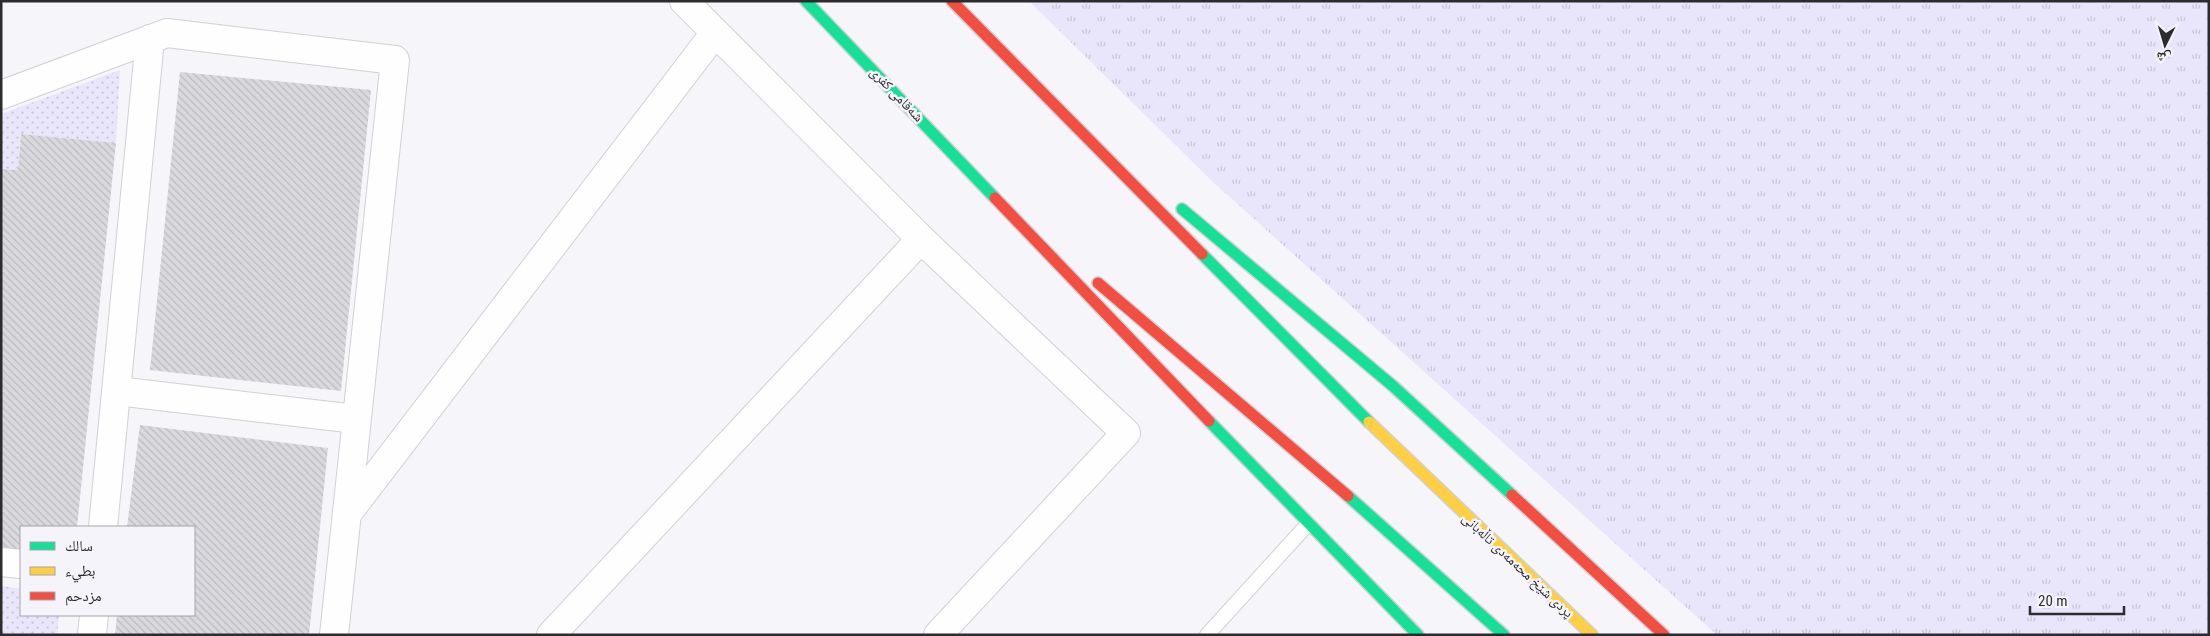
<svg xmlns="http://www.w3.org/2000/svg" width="2210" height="636" font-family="'Roboto Condensed','Noto Naskh Arabic',sans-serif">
<defs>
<pattern id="grass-tufts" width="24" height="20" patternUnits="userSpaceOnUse" patternTransform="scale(1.25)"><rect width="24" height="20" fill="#e9e6fb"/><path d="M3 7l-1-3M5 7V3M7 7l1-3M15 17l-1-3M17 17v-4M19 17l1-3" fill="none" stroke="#c8c5d7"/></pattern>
<pattern id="garden-dots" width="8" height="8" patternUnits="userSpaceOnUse" patternTransform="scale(1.25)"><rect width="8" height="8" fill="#e9e6fb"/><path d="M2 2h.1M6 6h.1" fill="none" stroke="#c8c5d7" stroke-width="1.8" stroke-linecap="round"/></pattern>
<pattern id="building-back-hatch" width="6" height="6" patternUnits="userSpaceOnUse" patternTransform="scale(1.25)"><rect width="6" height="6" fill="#dad9dd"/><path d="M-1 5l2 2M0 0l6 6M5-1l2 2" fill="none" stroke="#bbbabe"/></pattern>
</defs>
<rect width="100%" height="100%" fill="#f6f5fa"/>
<path fill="url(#grass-tufts)" d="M1029,1H2209V635H1717L1214,183Z"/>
<g fill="url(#garden-dots)">
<path d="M120,70L116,143L21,134L18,170L1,169V114Z"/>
<path d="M1,586L21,589V615H59L57,635H1Z"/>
</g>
<g fill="url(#building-back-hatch)">
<path d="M180,72L371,90L341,391L150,370Z"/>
<path d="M21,134L116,143L77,527H21V550L1,548V169L18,170Z"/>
<path d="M140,425L328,448L309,635H115L117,615H194V527H127Z"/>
</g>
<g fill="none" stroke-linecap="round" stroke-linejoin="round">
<defs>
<path id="lane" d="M1207,635L1307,525"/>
<g id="street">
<path d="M684,1L921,239L1126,433L938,635"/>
<path d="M1,95L167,33L395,60L334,635"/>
<path d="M117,391L356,419"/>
<path d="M347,514L715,33"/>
<path d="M103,527L150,39"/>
<path d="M1,562L21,564"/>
<path d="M92,635L94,615"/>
<path d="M551,635L921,239"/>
</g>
<g id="fast">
<path d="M806,1L995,198"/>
<path d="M1182,209L1393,386L1512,495"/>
<path d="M1202,254L1369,422"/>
<path d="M1209,421L1418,635"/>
<path d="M1348,496L1504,635"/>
</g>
<path id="slow" d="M1369,422L1592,635"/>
<g id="jam">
<path d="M952,1L1202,254"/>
<path d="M995,198L1209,421"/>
<path d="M1098,283L1348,496"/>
<path d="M1512,495L1664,635"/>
</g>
</defs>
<use href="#lane" stroke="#d1d0d4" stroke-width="16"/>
<use href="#street" stroke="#d1d0d4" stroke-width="30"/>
<use href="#fast" stroke="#d1d0d4" stroke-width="14"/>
<use href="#slow" stroke="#d1d0d4" stroke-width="14"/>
<use href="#jam" stroke="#d1d0d4" stroke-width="14"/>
<use href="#lane" stroke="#fefefe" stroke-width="14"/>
<use href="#street" stroke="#fefefe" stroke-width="28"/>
<use href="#fast" stroke="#16e098" stroke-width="11"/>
<use href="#slow" stroke="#ffcf43" stroke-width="11"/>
<use href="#jam" stroke="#f24e42" stroke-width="11"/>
</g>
<g text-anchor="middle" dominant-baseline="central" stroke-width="5" stroke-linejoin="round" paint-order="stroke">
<g font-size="14" fill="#2c2b2e" stroke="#f5f4fb">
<text transform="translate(897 94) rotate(46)">شەقامی کفری</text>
<text transform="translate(1518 565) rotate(43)">پردی شێخ محەمەدی تاڵەبانی</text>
</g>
</g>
<rect width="2210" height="636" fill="none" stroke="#2c2b2e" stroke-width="5"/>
<rect x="20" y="526" width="175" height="90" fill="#f5f4fb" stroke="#a5a4a9"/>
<rect x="30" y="542" width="25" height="8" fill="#16e098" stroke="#a5a4a9"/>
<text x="65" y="551" font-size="15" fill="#2c2b2e">سالك</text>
<rect x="30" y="567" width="25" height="8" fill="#ffcf43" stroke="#a5a4a9"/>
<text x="65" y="576" font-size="15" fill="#2c2b2e">بطيء</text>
<rect x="30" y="592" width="25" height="8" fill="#f24e42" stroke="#a5a4a9"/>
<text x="65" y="601" font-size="15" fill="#2c2b2e">مزدحم</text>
<g transform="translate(2165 45) rotate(185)" stroke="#f5f4fb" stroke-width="4" paint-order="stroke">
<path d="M0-4L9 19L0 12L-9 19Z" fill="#2c2b2e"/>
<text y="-8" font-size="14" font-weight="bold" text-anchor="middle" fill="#2c2b2e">ش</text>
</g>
<path d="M2030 606v8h94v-8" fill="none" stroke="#2c2b2e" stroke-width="2.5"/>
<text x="2038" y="606" font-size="15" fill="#2c2b2e" stroke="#f5f4fb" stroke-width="4" paint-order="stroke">20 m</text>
</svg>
